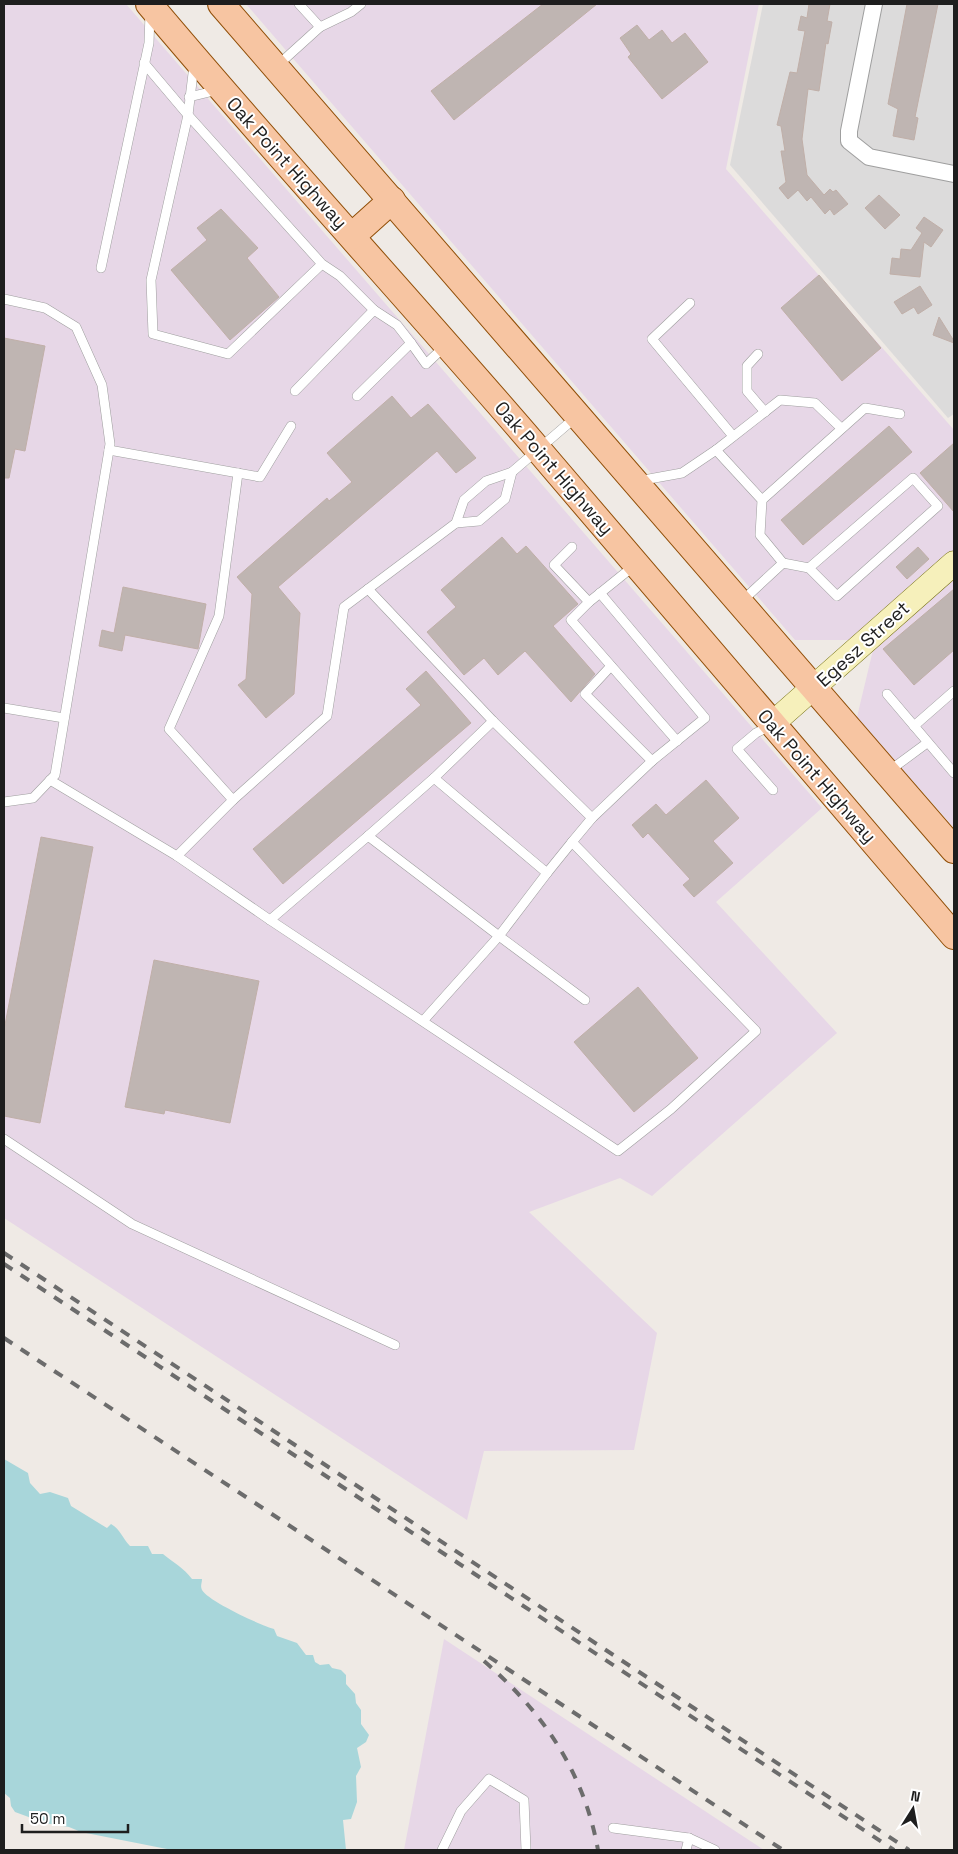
<svg xmlns="http://www.w3.org/2000/svg" width="958" height="1854" font-family="'Space Grotesk',sans-serif">
<rect width="100%" height="100%" fill="#efeae5"/>
<path fill="#dcdbdb" d="M763,4H954V414L948,418L730,165Z"/>
<g fill="#e7d7e7">
<path d="M4,4H126L822,808L716,902L837,1033L652,1196L620,1178L529,1212L657,1333L634,1450L484,1451L467,1520L4,1218Z"/>
<path d="M246,4H759L726,169L954,430V559L859,640H795Z"/>
<path d="M954,579V828L857,717L873,650Z"/>
<path d="M444,1639L764,1850H404Z"/>
</g>
<path fill="#a8d6da" d="M4,1459L28,1473L30,1483L40,1494L50,1492L68,1498L71,1506L102,1525L107,1528L111,1524C121,1530 122,1538 130,1546H148L152,1554H163C174,1563 184,1568 192,1579H202C202,1583 200,1586 202,1590C208,1601 262,1626 274,1629L277,1636L297,1643L306,1655H313L315,1662L320,1665L329,1664L332,1668L341,1670L346,1675V1684L355,1694L356,1703L361,1710V1724L369,1735L366,1742L357,1748L361,1767L356,1776L357,1802L351,1819L343,1820L346,1850H172L81,1832L69,1827L45,1823L15,1812L11,1806L10,1798L4,1793Z"/>
<g fill="#bfb5b2" stroke="#c0afa8">
<path d="M543,4H597L454,120L431,91Z"/>
<path d="M809,4H830L827,21L832,22L828,44L826,43L819,91L808,89L802,139L807,175L824,195L830,189L833,192L836,190L848,204L834,215L830,209L825,214L811,197L807,201L798,190L788,199L779,188L786,182L781,151H785L781,126L777,125L790,72L797,73L805,31L798,30L801,16L807,18Z"/>
<path d="M907,4H938L915,117L918,118L914,140L893,136L898,109L888,104Z"/>
<path d="M637,25L649,40L662,30L672,43L685,33L708,62L662,99L628,57L631,54L620,38Z"/>
<path d="M879,195L900,215L885,229L865,208Z"/>
<path d="M221,209L258,248L247,258L279,297L230,340L171,270L207,240L197,228Z"/>
<path d="M924,217L943,230L931,247L924,242L920,277L890,274L892,258L900,259L901,249L911,250L922,233L916,228Z"/>
<path d="M819,275L881,348L842,381L781,308Z"/>
<path d="M920,286L932,305L918,314L914,307L902,314L894,302Z"/>
<path d="M939,317L954,341V343L933,335Z"/>
<path d="M4,338L45,346L25,451L15,449L9,478H4Z"/>
<path d="M392,396L411,418L428,404L476,458L456,473L437,451L278,587L300,613L294,694L266,718L238,685L246,679L252,594L237,577L327,498L329,501L352,482L327,453Z"/>
<path d="M889,426L912,452L803,545L781,520Z"/>
<path d="M954,443V512L920,473Z"/>
<path d="M502,537L517,554L526,546L578,604L553,626L595,674L571,702L525,651L498,675L484,658L464,675L427,632L456,607L441,590Z"/>
<path d="M918,547L929,559L907,579L896,567Z"/>
<path d="M123,587L206,604L198,649L125,635L122,651L99,646L102,630L114,633Z"/>
<path d="M954,589V650L914,685L883,649Z"/>
<path d="M426,671L471,723L283,884L253,849L421,705L406,689Z"/>
<path d="M706,780L739,818L713,841L733,863L694,897L683,885L690,879L648,833L643,838L632,825L656,804L666,815Z"/>
<path d="M41,837L93,847L40,1123L4,1116V1030Z"/>
<path d="M154,960L259,981L230,1123L165,1110L164,1114L125,1107Z"/>
<path d="M638,987L698,1058L634,1112L574,1042Z"/>
</g>
<g fill="none" stroke-linecap="round" stroke-linejoin="round">
<defs>
<g id="lane">
<path d="M320,27L351,12L361,4"/>
<path d="M144,63L188,115"/>
<path d="M278,65L320,27L299,4"/>
<path d="M189,97L218,90"/>
<path d="M188,115L194,65"/>
<path d="M322,264L188,115L151,280L153,334L228,354L322,264L340,276L374,310"/>
<path d="M101,268L149,43L150,13"/>
<path d="M4,299L45,308L76,327L102,385L110,444L55,775L33,798L4,802"/>
<path d="M690,303L652,339L733,436"/>
<path d="M758,354L747,366V391L765,412"/>
<path d="M295,391L374,310L397,325L411,343"/>
<path d="M357,396L411,343L426,364L445,346"/>
<path d="M109,450L260,477L291,426"/>
<path d="M716,450L780,400L815,403L841,428"/>
<path d="M638,481L682,473L716,450L762,500L760,535L783,563"/>
<path d="M762,500L865,408L900,414"/>
<path d="M456,523L479,521L505,499L512,472"/>
<path d="M572,547L554,565L589,602L635,565"/>
<path d="M368,589L493,721L592,818"/>
<path d="M600,593L705,718L652,761L585,694L611,666"/>
<path d="M742,601L783,563L809,568L837,596L938,506L913,478L809,568"/>
<path d="M589,602L571,620L677,741"/>
<path d="M887,694L954,773"/>
<path d="M4,708L64,718"/>
<path d="M493,721L434,778L547,873L572,842"/>
<path d="M772,725L756,733L737,749L773,790"/>
<path d="M914,726L954,691"/>
<path d="M889,771L927,743"/>
<path d="M50,780L177,856L270,920L618,1151L671,1109L756,1031L572,842L592,818L652,761"/>
<path d="M233,800L169,729L219,616L238,473"/>
<path d="M368,836L434,778"/>
<path d="M177,856L233,800L327,716L344,607L456,523L464,500L486,481L512,472L576,417"/>
<path d="M547,873L499,936L585,1000"/>
<path d="M270,920L368,836L499,936L423,1021"/>
<path d="M4,1139L132,1224L395,1345"/>
<path d="M613,1828L689,1838"/>
<path d="M442,1850L461,1811L489,1779L524,1800L526,1850"/>
<path d="M686,1850L689,1838L715,1850"/>
</g>
<path id="street" d="M874,4L849,131V141L869,157L954,174"/>
<path id="secondary" d="M772,724L954,563"/>
<g id="primary">
<path d="M149,4C275,154 408,298 536,447C676,609 814,773 954,936"/>
<path d="M221,4L954,850"/>
<path d="M352,236L392,200"/>
</g>
</defs>
<use href="#lane" stroke="#9f9f9f" stroke-width="10"/>
<use href="#street" stroke="#9f9f9f" stroke-width="18"/>
<use href="#secondary" stroke="#706c0b" stroke-width="25"/>
<use href="#primary" stroke="#914f08" stroke-width="28"/>
<use href="#lane" stroke="#fff" stroke-width="9"/>
<use href="#street" stroke="#fff" stroke-width="16"/>
<use href="#secondary" stroke="#f6f0bb" stroke-width="24"/>
<use href="#primary" stroke="#f7c5a2" stroke-width="26"/>
<g stroke="#6c6c6c" stroke-width="4" stroke-dasharray="10 10" stroke-linecap="butt">
<path d="M4,1253L909,1850"/>
<path d="M4,1264L894,1850"/>
<path d="M4,1338L783,1850"/>
<path d="M484,1661C543,1712 584,1772 598,1850"/>
</g>
</g>
<g text-anchor="middle" dominant-baseline="central" stroke-width="4" stroke-linejoin="round" paint-order="stroke">
<g font-size="19" fill="#1e1e1e" stroke="#fff">
<text transform="translate(287 163) rotate(48)">Oak Point Highway</text>
<text transform="translate(554 468) rotate(49)">Oak Point Highway</text>
<text transform="translate(863 644) rotate(-42)">Egesz Street</text>
<text transform="translate(817 776) rotate(49)">Oak Point Highway</text>
</g>
</g>
<rect width="958" height="1854" fill="none" stroke="#1e1e1e" stroke-width="10"/>
<g transform="translate(913 1809) rotate(11)" stroke="#ffffff" stroke-width="4" paint-order="stroke">
<path d="M0-4L9 19L0 12L-9 19Z" fill="#1e1e1e"/>
<text y="-8" font-size="14" font-weight="bold" text-anchor="middle" fill="#1e1e1e">N</text>
</g>
<path d="M22 1824v8h106v-8" fill="none" stroke="#1e1e1e" stroke-width="2.5"/>
<text x="30" y="1824" font-size="15" fill="#1e1e1e" stroke="#ffffff" stroke-width="4" paint-order="stroke">50 m</text>
</svg>
